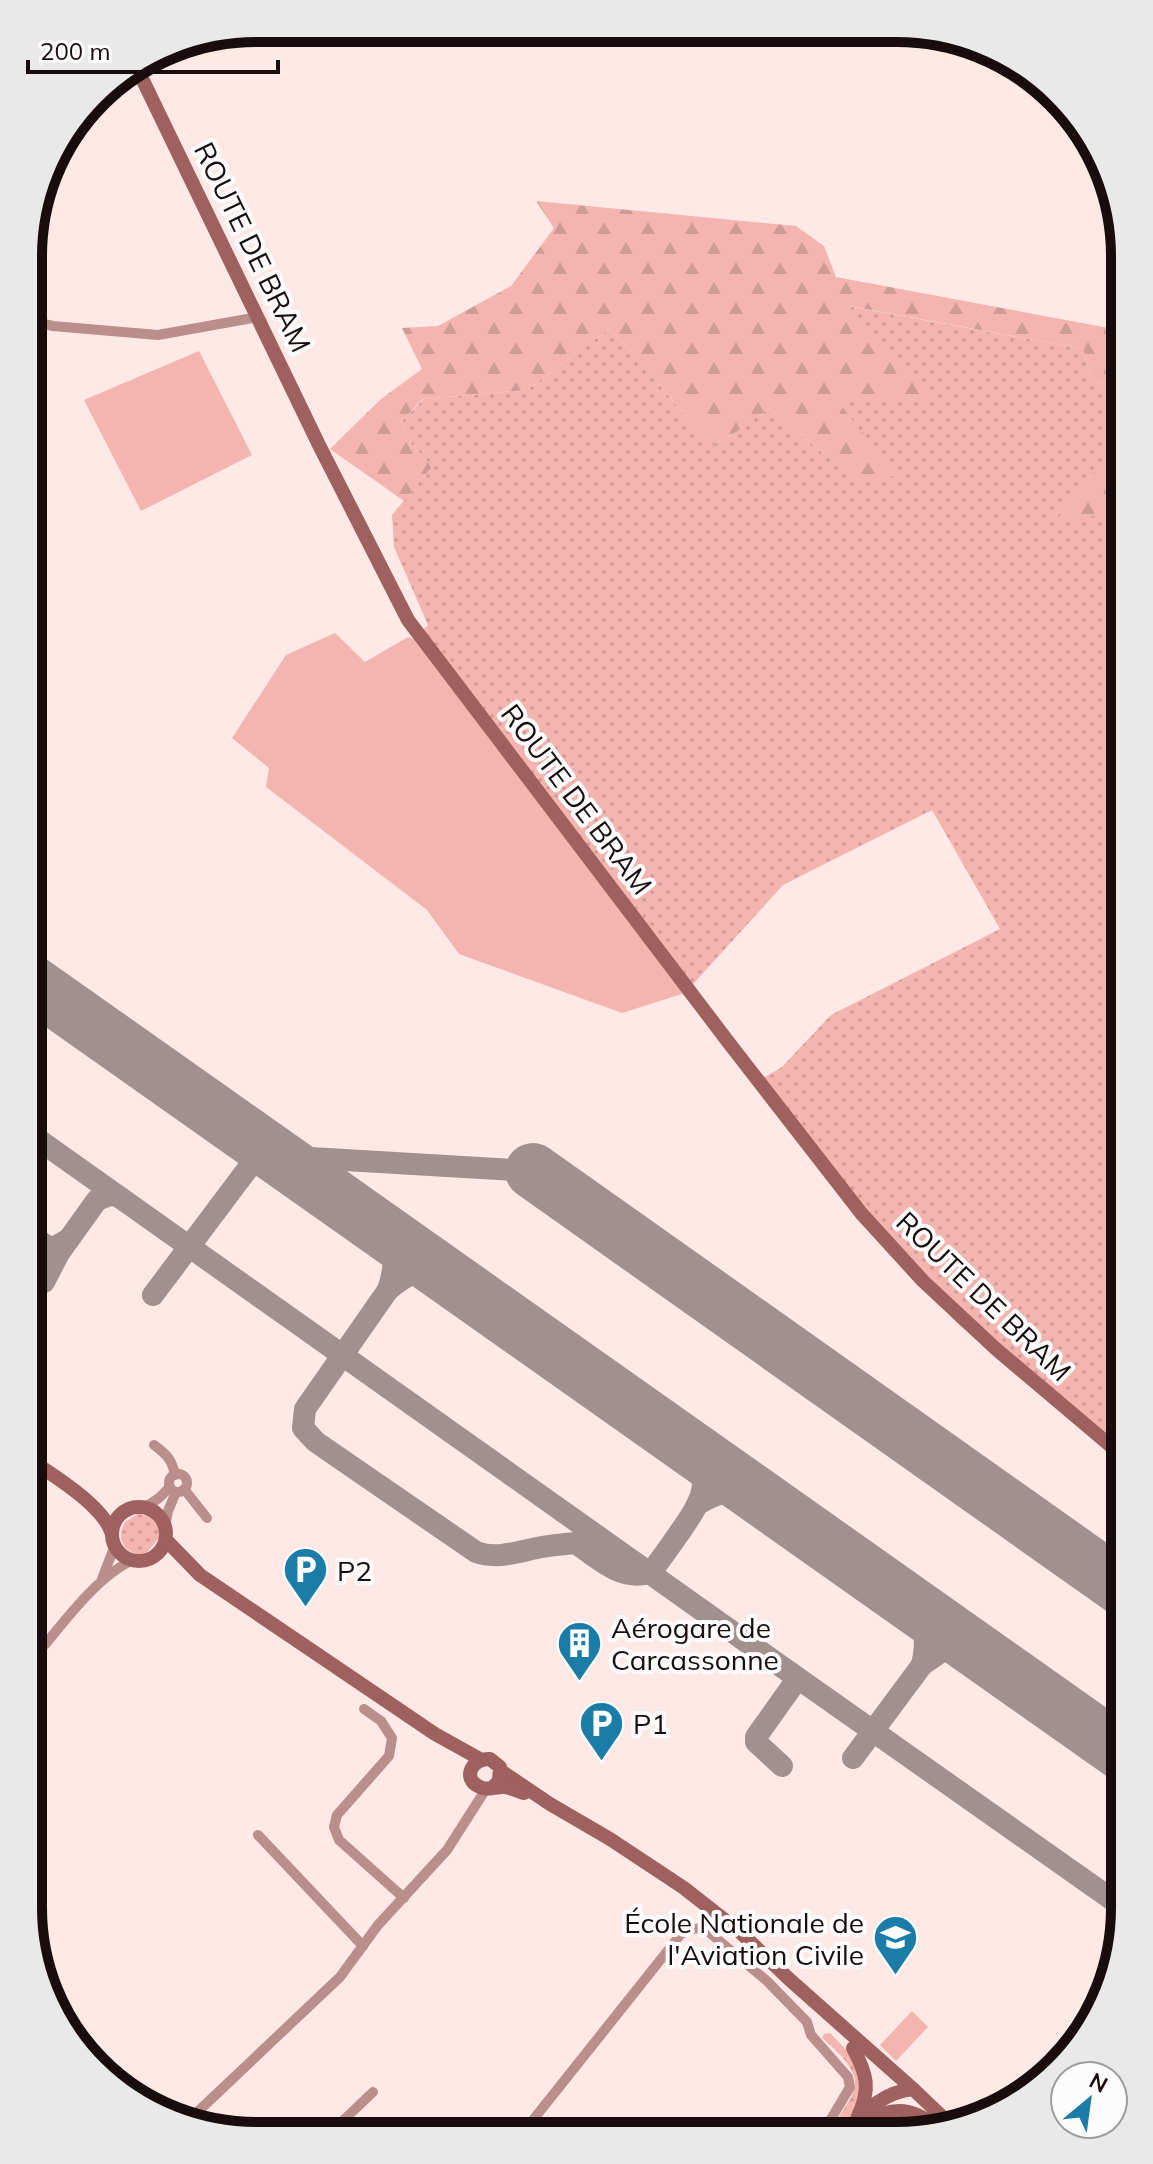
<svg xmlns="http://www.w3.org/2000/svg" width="1153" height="2164" font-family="Mulish,sans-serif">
<defs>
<pattern id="grass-dots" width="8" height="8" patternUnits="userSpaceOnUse" patternTransform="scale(2)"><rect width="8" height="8" fill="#f4b4af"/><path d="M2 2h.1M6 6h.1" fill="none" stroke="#d09a95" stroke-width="1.8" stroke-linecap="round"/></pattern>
<pattern id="forest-firs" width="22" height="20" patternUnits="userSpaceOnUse" patternTransform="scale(2)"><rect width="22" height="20" fill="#f4b4af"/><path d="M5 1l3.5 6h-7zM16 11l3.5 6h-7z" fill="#d09a95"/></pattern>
</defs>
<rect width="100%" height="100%" fill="#fee9e7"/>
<g fill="url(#grass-dots)">
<path d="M847,306L1083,349L1092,380L1125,392V432L1055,523L1108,512L1125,541L1124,1466L956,1322L753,1084L782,1067L831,1015L1000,929L932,810L783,885L685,993L413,639L428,625L394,547L392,515L432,467L411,443L401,422L424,399L527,390L610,328L712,446L738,431L769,408L854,479L834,397L930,400Z"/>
<path d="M138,1514L152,1517L159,1524L162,1534L145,1555C125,1555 115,1539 125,1522Z"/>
<path d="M830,2033L853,2057L863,2085L852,2115L838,2136H826C833,2124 854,2098 855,2085C857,2068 834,2048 822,2038L824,2034Z"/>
<path d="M902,2115L934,2130L897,2136H859L876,2119Z"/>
</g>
<g fill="url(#forest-firs)">
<path d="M536,201L796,226L824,246L836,277L1125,331V392L1092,380L1083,349L849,306L931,400L835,398L897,476L854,479L769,408L738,431L712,446L610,328L527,390L423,399L401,422L411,443L432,467L404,501L330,449L381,399L422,369L402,328L438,326L511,286L554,228Z"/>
<path d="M1125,432V541L1108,513L1054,524Z"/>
</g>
<g fill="#f4b4af">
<path d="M199,351L252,455L141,511L84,400Z"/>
<path d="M335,633L365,662L408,637L413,639L685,993L622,1013L459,954L427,910L266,787L269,768L232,738L286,655Z"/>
<path d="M912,2011L928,2027L896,2061L880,2045Z"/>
</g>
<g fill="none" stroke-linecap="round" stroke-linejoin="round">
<g stroke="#a1908e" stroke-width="22">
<path d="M29,1133L792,1674L1124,1908"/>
<path d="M245,1134L254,1151L249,1167"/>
<path d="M378,1228C396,1251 397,1263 388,1290"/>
<path d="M29,1233L45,1245L53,1248L69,1239"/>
<path d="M447,1277C420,1267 409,1272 388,1290L305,1409L303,1428L316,1442L476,1552C498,1560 520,1551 542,1547C553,1545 565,1544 576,1543C598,1559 621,1581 650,1573C661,1560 670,1546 680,1532C701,1501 715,1482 688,1447"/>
<path d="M44,1282L59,1253L97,1200L112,1194L121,1198"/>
<path d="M153,1295L249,1167L262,1157L277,1156L533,1171"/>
<path d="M700,1503C721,1491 730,1490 754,1494"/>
<path d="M905,1601C924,1624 929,1635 922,1665"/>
<path d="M853,1758L922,1665L945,1649L954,1648L981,1654"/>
<path d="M782,1766L756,1742V1737L793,1685L795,1681L792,1674"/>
</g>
<g stroke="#a1908e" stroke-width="56">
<path d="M29,981L1125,1755"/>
<path d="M533,1171L1125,1590"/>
</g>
<g stroke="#ba8f8b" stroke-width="10">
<path d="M30,321L53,326L158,335L258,317"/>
<path d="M154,1445C166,1454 172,1459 175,1475"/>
<circle cx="178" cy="1483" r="9"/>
<path d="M184,1489L207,1518"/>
<path d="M144,1508L159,1498L170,1487"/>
<path d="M165,1527L168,1511L176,1492"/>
<path d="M102,1579L115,1545"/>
<path d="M28,1665C57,1632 93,1578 133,1560"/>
<path d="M364,1709L381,1721L392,1738L389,1756L337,1815L334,1827L339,1840L404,1898"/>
<path d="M258,1835L363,1946"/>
<path d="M57,2005L128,2093"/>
<path d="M190,2119L340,1977L378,1925L447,1850L486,1789"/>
<path d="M329,2134L373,2092"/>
<path d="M521,2135L681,1934L691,1929L704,1928L767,1981L807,2022L811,2035L848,2077L850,2087L821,2136"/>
</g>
<g stroke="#9e615d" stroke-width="14">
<path d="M136,66L319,445L408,620L729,1043L861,1213L923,1281L996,1349L1125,1458"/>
<path d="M29,1459C53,1475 104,1506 112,1534"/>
<circle cx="139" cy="1534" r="27"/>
<path d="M166,1540L200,1575L435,1734L480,1759"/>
<path d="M501,1771L550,1804L610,1839L684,1888L740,1932L789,1979L913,2089L953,2127"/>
<path d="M493,1787L499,1781L500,1767L490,1759C472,1758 461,1779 480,1787C487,1791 497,1786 505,1787C511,1788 518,1791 524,1793"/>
<path d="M853,2048C867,2074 871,2089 858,2116"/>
<path d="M852,2127C887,2110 906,2101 939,2129"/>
<path d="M846,2136C862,2112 884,2092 913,2089"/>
</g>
</g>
<defs>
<symbol id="parking-pin" viewBox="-11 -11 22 30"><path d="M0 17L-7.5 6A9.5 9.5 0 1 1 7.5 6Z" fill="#1b7ca8" stroke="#fcfcfc"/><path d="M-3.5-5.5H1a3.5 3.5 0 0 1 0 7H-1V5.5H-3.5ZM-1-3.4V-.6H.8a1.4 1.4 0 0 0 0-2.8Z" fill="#fff"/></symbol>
<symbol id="building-pin" viewBox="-11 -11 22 30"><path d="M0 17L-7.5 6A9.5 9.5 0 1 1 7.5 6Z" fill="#1b7ca8" stroke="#fcfcfc"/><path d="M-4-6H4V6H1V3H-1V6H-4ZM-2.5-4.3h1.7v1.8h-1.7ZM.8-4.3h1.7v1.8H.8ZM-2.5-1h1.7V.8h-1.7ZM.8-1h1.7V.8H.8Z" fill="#fff"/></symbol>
<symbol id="university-pin" viewBox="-11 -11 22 30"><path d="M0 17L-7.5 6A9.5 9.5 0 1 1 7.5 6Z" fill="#1b7ca8" stroke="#fcfcfc"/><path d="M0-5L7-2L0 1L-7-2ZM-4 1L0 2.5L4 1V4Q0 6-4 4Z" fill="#fff"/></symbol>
</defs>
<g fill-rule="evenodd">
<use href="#parking-pin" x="280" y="1544" width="51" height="69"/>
<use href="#building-pin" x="554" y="1618" width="51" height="69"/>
<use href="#parking-pin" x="576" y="1698" width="51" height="69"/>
<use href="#university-pin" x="870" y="1912" width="51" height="69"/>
</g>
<g text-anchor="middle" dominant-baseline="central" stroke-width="8" stroke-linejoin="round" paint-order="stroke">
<g font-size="28" fill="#180d0c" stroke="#fcfcfc">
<text transform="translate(253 247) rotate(64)">ROUTE DE BRAM</text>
<text transform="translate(577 799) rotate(53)">ROUTE DE BRAM</text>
<text transform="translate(984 1296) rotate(44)">ROUTE DE BRAM</text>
</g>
<g font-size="28" fill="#180d0c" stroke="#fcfcfc" text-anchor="start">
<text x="337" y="1570">P2</text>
<text x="611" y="1627">Aérogare de<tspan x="611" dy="32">Carcassonne</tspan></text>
<text x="633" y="1723">P1</text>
<text x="864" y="1922" text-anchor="end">École Nationale de<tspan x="864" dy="32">l'Aviation Civile</tspan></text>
</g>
</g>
<path d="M0 0H1153V2164H0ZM256 42H897A214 214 0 0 1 1111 256V1908A214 214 0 0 1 897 2122H256A214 214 0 0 1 42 1908V256A214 214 0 0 1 256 42Z" fill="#eae9e9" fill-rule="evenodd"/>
<path fill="none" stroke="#180d0c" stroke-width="10" d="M256 42H897A214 214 0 0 1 1111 256V1908A214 214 0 0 1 897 2122H256A214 214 0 0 1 42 1908V256A214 214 0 0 1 256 42Z"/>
<g transform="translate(1089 2100) rotate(29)"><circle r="38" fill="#fcfcfc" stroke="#a19c9c" stroke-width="2"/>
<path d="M0-6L14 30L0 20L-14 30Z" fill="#1b7ca8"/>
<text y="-12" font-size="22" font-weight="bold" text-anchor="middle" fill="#180d0c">N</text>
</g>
<path d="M28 60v12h250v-12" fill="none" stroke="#180d0c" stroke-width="4"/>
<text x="40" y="60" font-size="24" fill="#180d0c" stroke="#fcfcfc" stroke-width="6" paint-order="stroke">200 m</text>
</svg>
